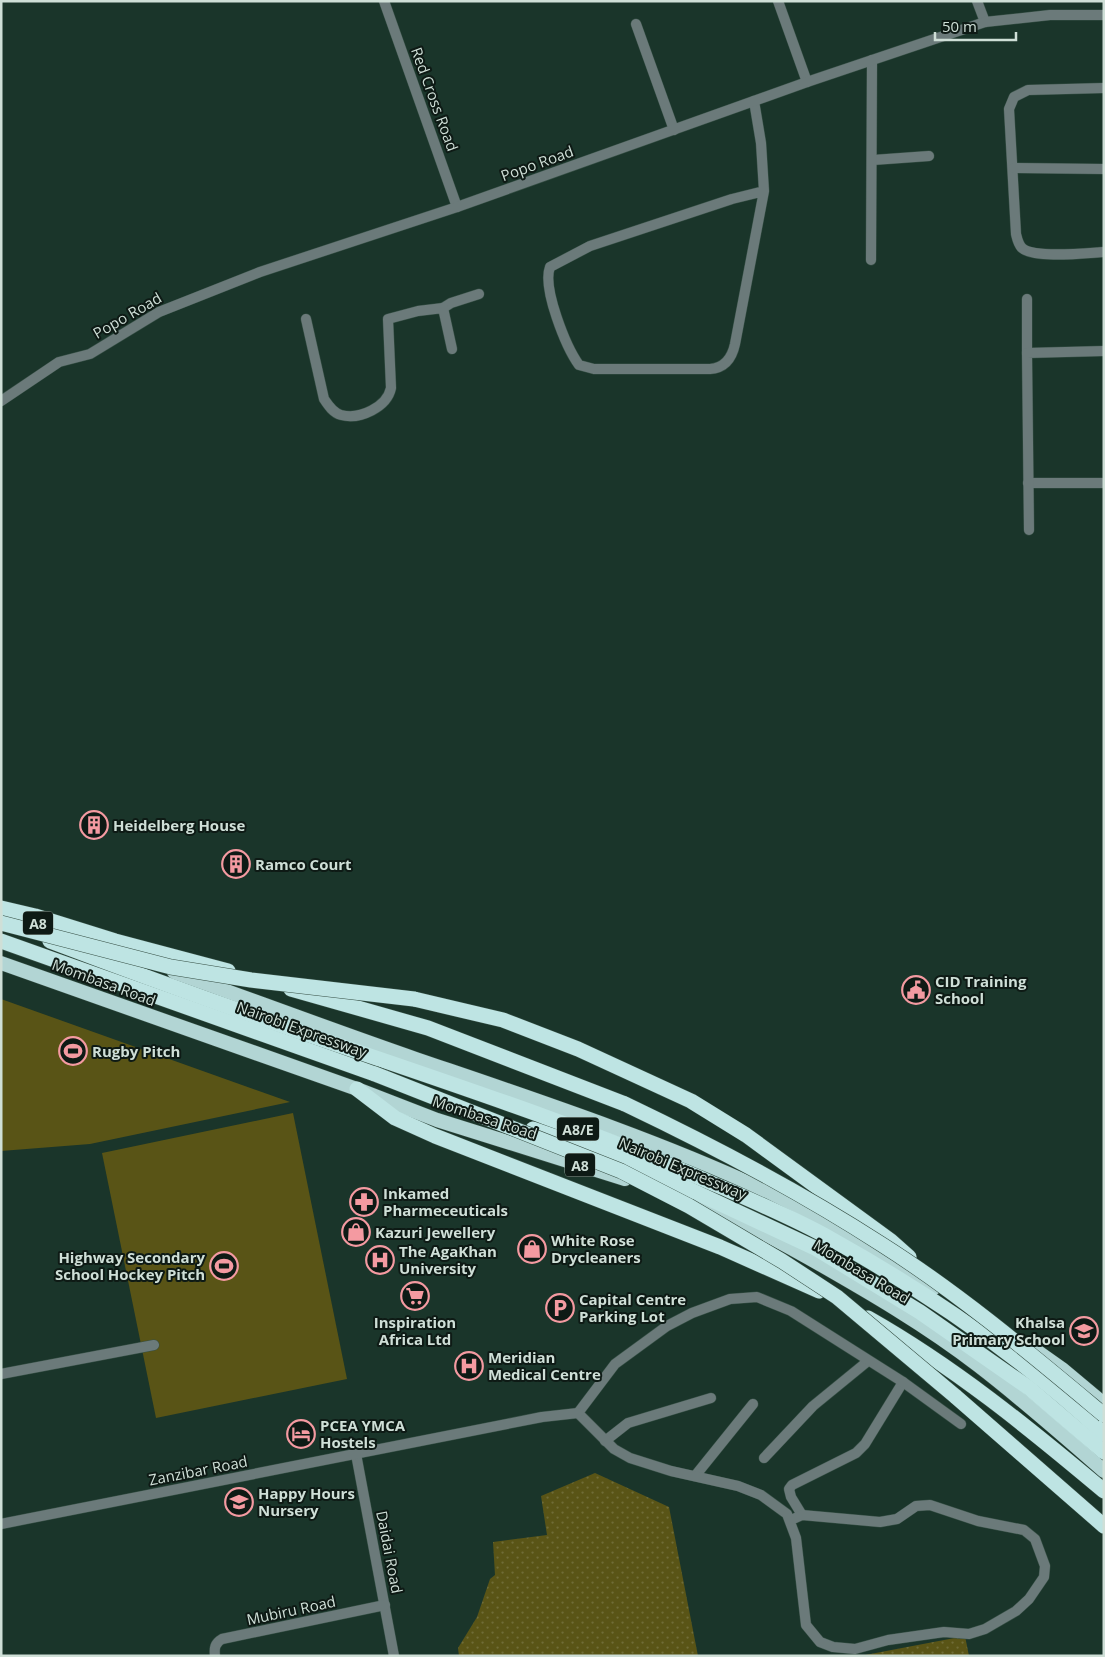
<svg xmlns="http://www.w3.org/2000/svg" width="1105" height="1657" font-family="'Open Sans',sans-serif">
<defs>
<pattern id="park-dots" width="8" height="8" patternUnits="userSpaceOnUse" patternTransform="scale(1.25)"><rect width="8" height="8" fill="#595416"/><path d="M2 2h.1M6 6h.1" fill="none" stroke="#706c37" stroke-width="1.8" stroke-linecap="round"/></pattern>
</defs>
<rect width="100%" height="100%" fill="#1a352a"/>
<g fill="url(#park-dots)">
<path d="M595,1473L669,1507L698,1656H459L458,1648L477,1617L490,1579L495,1575L493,1542L547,1535L541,1496Z"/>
<path d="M965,1636L969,1656H860Z"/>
</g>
<g fill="#595416">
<path d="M1,999L290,1102L90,1144L1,1151Z"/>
<path d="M293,1113L347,1379L156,1418L102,1153Z"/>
</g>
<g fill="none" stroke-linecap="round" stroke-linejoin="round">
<defs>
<g id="minor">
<path d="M384,1L457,207"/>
<path d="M778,1L807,82"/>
<path d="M977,1L985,22"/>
<path d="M636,24L674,130"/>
<path d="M1104,88L1028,90L1014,97L1009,109L1016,234C1017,238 1018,244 1022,248C1034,259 1086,253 1104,252"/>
<path d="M754,101L761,143L764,191L735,344C732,358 725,368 710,369H594L579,365C566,347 542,288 550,267L590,246L732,199L764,191"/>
<path d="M873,160L929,156"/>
<path d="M1014,168L1104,169"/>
<path d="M871,260L872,60"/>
<path d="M443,308L451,303L479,294"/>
<path d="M306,319L324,399C328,405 333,413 341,415C360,420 387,407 391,388L388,319L418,311L443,308L452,349"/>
<path d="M1027,353V299"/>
<path d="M1,401L59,362L90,354L159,312L260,272L457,207L807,82L985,22L1050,15H1104"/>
<path d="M1028,483H1102"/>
<path d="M1029,530L1027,353L1104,351"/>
<path d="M1,1374L154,1345"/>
<path d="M605,1441L628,1423L711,1398"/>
<path d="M356,1454L394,1656"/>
<path d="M764,1458L813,1406L868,1361"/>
<path d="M695,1476L753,1404"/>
<path d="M802,1515L791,1497L789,1489L792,1485L856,1453L865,1444L903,1382"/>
<path d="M791,1520L802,1515L880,1522L897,1519L916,1506L930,1505L978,1521L1024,1530L1035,1539L1045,1566L1044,1577L1029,1599L1016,1611L985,1629L969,1634L944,1632L888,1640L855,1649L833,1647L820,1642L806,1625L796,1538L787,1514L761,1495L738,1486L671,1471L630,1458L614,1449L578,1413L615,1364L667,1326L692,1313L730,1299L757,1297L791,1311L903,1382L961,1424"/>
<path d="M1,1524L542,1417L578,1413"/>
<path d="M215,1656C214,1648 215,1643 222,1639L385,1605"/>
</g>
<g id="trunk">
<path d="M1,963L357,1089L437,1120L625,1179"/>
<path d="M174,972C255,1001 335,1031 416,1059C536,1100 658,1140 773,1194C829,1221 883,1255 934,1288"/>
<path d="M679,1196C724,1211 767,1235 809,1258C867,1291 926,1325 979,1366C1022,1399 1063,1435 1104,1471"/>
<path d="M1038,1352L1062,1369L1104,1404"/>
</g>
<g id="motorway">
<path d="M1,908L35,916L115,941L228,971"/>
<path d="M1,941L386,1078"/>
<path d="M50,941C145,977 241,1012 338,1045C464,1088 591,1130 714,1184C753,1201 794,1218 831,1239C928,1293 1023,1358 1104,1434"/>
<path d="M291,989L428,1028L625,1104"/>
<path d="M414,999L503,1020L578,1049L691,1101L746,1135L891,1241L909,1257"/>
<path d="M357,1089L395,1118L435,1136L720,1247L819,1291"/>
<path d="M533,1129L644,1168L817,1249L920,1312L1029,1388L1104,1452"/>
<path d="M868,1318C953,1366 1029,1428 1104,1491"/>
<path d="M955,1396L1104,1526"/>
</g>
</defs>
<use href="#minor" stroke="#375046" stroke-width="11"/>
<use href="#trunk" stroke="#375046" stroke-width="15"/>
<use href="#motorway" stroke="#375046" stroke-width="16"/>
<use href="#minor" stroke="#6b7a7a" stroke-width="10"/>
<use href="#trunk" stroke="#b2d5d4" stroke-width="14"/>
<use href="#motorway" stroke="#bee4e3" stroke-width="15"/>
<defs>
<g id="motorway-bridge">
<path d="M1,923L171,967L251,980L414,999"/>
<path d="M375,1074L621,1171L689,1206L782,1261L837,1297L955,1396"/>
<path d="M625,1104C713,1146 799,1191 881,1244C960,1294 1032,1355 1104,1415"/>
</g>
</defs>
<use href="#motorway-bridge" stroke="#375046" stroke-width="16" stroke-linecap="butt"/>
<use href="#motorway-bridge" stroke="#bee4e3" stroke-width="15"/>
</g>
<defs>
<symbol id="building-ring" viewBox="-11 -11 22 22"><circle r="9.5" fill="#0e1a15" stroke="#f49aa1" stroke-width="1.5"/><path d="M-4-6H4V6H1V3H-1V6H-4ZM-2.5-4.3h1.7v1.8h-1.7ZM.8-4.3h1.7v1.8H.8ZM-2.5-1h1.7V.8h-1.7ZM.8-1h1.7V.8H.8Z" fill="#f49aa1"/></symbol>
<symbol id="civic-ring" viewBox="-11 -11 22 22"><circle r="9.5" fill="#0e1a15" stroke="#f49aa1" stroke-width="1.5"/><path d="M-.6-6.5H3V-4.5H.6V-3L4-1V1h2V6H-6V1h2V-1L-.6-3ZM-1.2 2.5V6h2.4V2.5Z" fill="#f49aa1"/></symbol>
<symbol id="stadium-ring" viewBox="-11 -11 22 22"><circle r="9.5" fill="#0e1a15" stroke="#f49aa1" stroke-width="1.5"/><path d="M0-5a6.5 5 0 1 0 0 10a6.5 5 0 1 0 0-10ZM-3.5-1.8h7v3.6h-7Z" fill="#f49aa1"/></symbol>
<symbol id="pharmacy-ring" viewBox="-11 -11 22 22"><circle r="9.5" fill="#0e1a15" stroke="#f49aa1" stroke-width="1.5"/><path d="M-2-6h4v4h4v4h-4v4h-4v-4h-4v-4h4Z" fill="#f49aa1"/></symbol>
<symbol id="shop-ring" viewBox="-11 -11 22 22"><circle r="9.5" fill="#0e1a15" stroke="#f49aa1" stroke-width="1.5"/><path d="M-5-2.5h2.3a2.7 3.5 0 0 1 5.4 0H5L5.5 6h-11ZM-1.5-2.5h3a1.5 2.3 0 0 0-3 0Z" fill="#f49aa1"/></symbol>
<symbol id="hospital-ring" viewBox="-11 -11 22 22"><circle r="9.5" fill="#0e1a15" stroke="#f49aa1" stroke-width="1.5"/><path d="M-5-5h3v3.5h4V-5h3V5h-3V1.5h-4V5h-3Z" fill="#f49aa1"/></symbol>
<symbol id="supermarket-ring" viewBox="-11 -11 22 22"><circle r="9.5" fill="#0e1a15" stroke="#f49aa1" stroke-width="1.5"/><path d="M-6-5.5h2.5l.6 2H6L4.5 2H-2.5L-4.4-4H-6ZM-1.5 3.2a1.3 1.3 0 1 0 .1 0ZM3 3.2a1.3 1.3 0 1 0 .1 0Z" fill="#f49aa1"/></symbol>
<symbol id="parking-ring" viewBox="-11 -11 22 22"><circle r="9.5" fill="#0e1a15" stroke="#f49aa1" stroke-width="1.5"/><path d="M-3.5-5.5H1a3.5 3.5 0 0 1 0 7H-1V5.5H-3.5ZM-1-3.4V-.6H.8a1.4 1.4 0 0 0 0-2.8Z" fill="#f49aa1"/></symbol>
<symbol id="school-ring" viewBox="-11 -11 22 22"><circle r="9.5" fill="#0e1a15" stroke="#f49aa1" stroke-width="1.5"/><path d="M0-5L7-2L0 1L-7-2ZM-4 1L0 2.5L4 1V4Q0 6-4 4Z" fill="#f49aa1"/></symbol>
<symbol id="hotel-ring" viewBox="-11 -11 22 22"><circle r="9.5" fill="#0e1a15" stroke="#f49aa1" stroke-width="1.5"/><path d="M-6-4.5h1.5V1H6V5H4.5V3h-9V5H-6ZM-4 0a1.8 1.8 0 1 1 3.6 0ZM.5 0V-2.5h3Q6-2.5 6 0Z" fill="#f49aa1"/></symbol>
</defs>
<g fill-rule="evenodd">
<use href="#building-ring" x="78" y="809" width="32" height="32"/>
<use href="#building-ring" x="220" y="848" width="32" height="32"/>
<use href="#civic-ring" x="900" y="974" width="32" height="32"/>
<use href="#stadium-ring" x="57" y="1035" width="32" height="32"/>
<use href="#pharmacy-ring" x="348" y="1186" width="32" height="32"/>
<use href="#shop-ring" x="340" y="1216" width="32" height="32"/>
<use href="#shop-ring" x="516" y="1233" width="32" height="32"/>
<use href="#hospital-ring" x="364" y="1244" width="32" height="32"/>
<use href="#stadium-ring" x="208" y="1250" width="32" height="32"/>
<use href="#supermarket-ring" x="399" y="1280" width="32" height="32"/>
<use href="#parking-ring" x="544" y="1292" width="32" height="32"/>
<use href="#school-ring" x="1068" y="1315" width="32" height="32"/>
<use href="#hospital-ring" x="453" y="1350" width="32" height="32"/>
<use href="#hotel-ring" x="285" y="1418" width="32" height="32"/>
<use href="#school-ring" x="223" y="1486" width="32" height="32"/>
</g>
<g text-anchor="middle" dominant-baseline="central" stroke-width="4" stroke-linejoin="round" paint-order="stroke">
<g fill="#0e1a15" stroke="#95a49d" stroke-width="1">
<rect x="23" y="911.5" width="30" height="23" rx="4"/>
<rect x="557" y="1117.5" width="42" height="23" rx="4"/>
<rect x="565" y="1153.5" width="30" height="23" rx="4"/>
</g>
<g font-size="14" font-weight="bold" fill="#cfdfd7">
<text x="38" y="923">A8</text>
<text x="578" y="1129">A8/E</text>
<text x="580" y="1165">A8</text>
</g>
<g font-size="15" fill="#cfdfd7" stroke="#0e1a15">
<text transform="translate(435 99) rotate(70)">Red Cross Road</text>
<text transform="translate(537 163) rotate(-20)">Popo Road</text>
<text transform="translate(127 315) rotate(-30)">Popo Road</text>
<text transform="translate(104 982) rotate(20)">Mombasa Road</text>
<text transform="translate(302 1029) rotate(20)">Nairobi Expressway</text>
<text transform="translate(485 1117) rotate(18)">Mombasa Road</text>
<text transform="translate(683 1168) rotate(23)">Nairobi Expressway</text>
<text transform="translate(862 1271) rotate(31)">Mombasa Road</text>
<text transform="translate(198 1470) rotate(-11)">Zanzibar Road</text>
<text transform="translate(390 1552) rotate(79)">Daidai Road</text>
<text transform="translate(291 1610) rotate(-12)">Mubiru Road</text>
</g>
<g font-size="15" font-weight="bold" fill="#cfdfd7" stroke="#0e1a15" text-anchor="start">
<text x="113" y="825">Heidelberg House</text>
<text x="255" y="864">Ramco Court</text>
<text x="935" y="981">CID Training<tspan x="935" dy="17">School</tspan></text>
<text x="92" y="1051">Rugby Pitch</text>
<text x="383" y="1193">Inkamed<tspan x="383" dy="17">Pharmeceuticals</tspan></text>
<text x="375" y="1232">Kazuri Jewellery</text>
<text x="551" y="1240">White Rose<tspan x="551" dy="17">Drycleaners</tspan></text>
<text x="399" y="1251">The AgaKhan<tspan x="399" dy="17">University</tspan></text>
<text x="205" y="1257" text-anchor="end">Highway Secondary<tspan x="205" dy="17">School Hockey Pitch</tspan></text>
<text x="579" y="1299">Capital Centre<tspan x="579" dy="17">Parking Lot</tspan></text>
<text x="415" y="1322" text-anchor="middle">Inspiration<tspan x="415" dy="17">Africa Ltd</tspan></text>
<text x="1065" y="1322" text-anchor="end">Khalsa<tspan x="1065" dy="17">Primary School</tspan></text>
<text x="488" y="1357">Meridian<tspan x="488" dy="17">Medical Centre</tspan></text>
<text x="320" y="1425">PCEA YMCA<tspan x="320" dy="17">Hostels</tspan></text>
<text x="258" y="1493">Happy Hours<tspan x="258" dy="17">Nursery</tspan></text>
</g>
</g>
<rect width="1105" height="1657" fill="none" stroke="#cfdfd7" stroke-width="5"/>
<path d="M935 32v8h81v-8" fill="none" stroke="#cfdfd7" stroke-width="2.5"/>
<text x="942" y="32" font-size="15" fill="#cfdfd7" stroke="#0e1a15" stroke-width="4" paint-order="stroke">50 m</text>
</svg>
